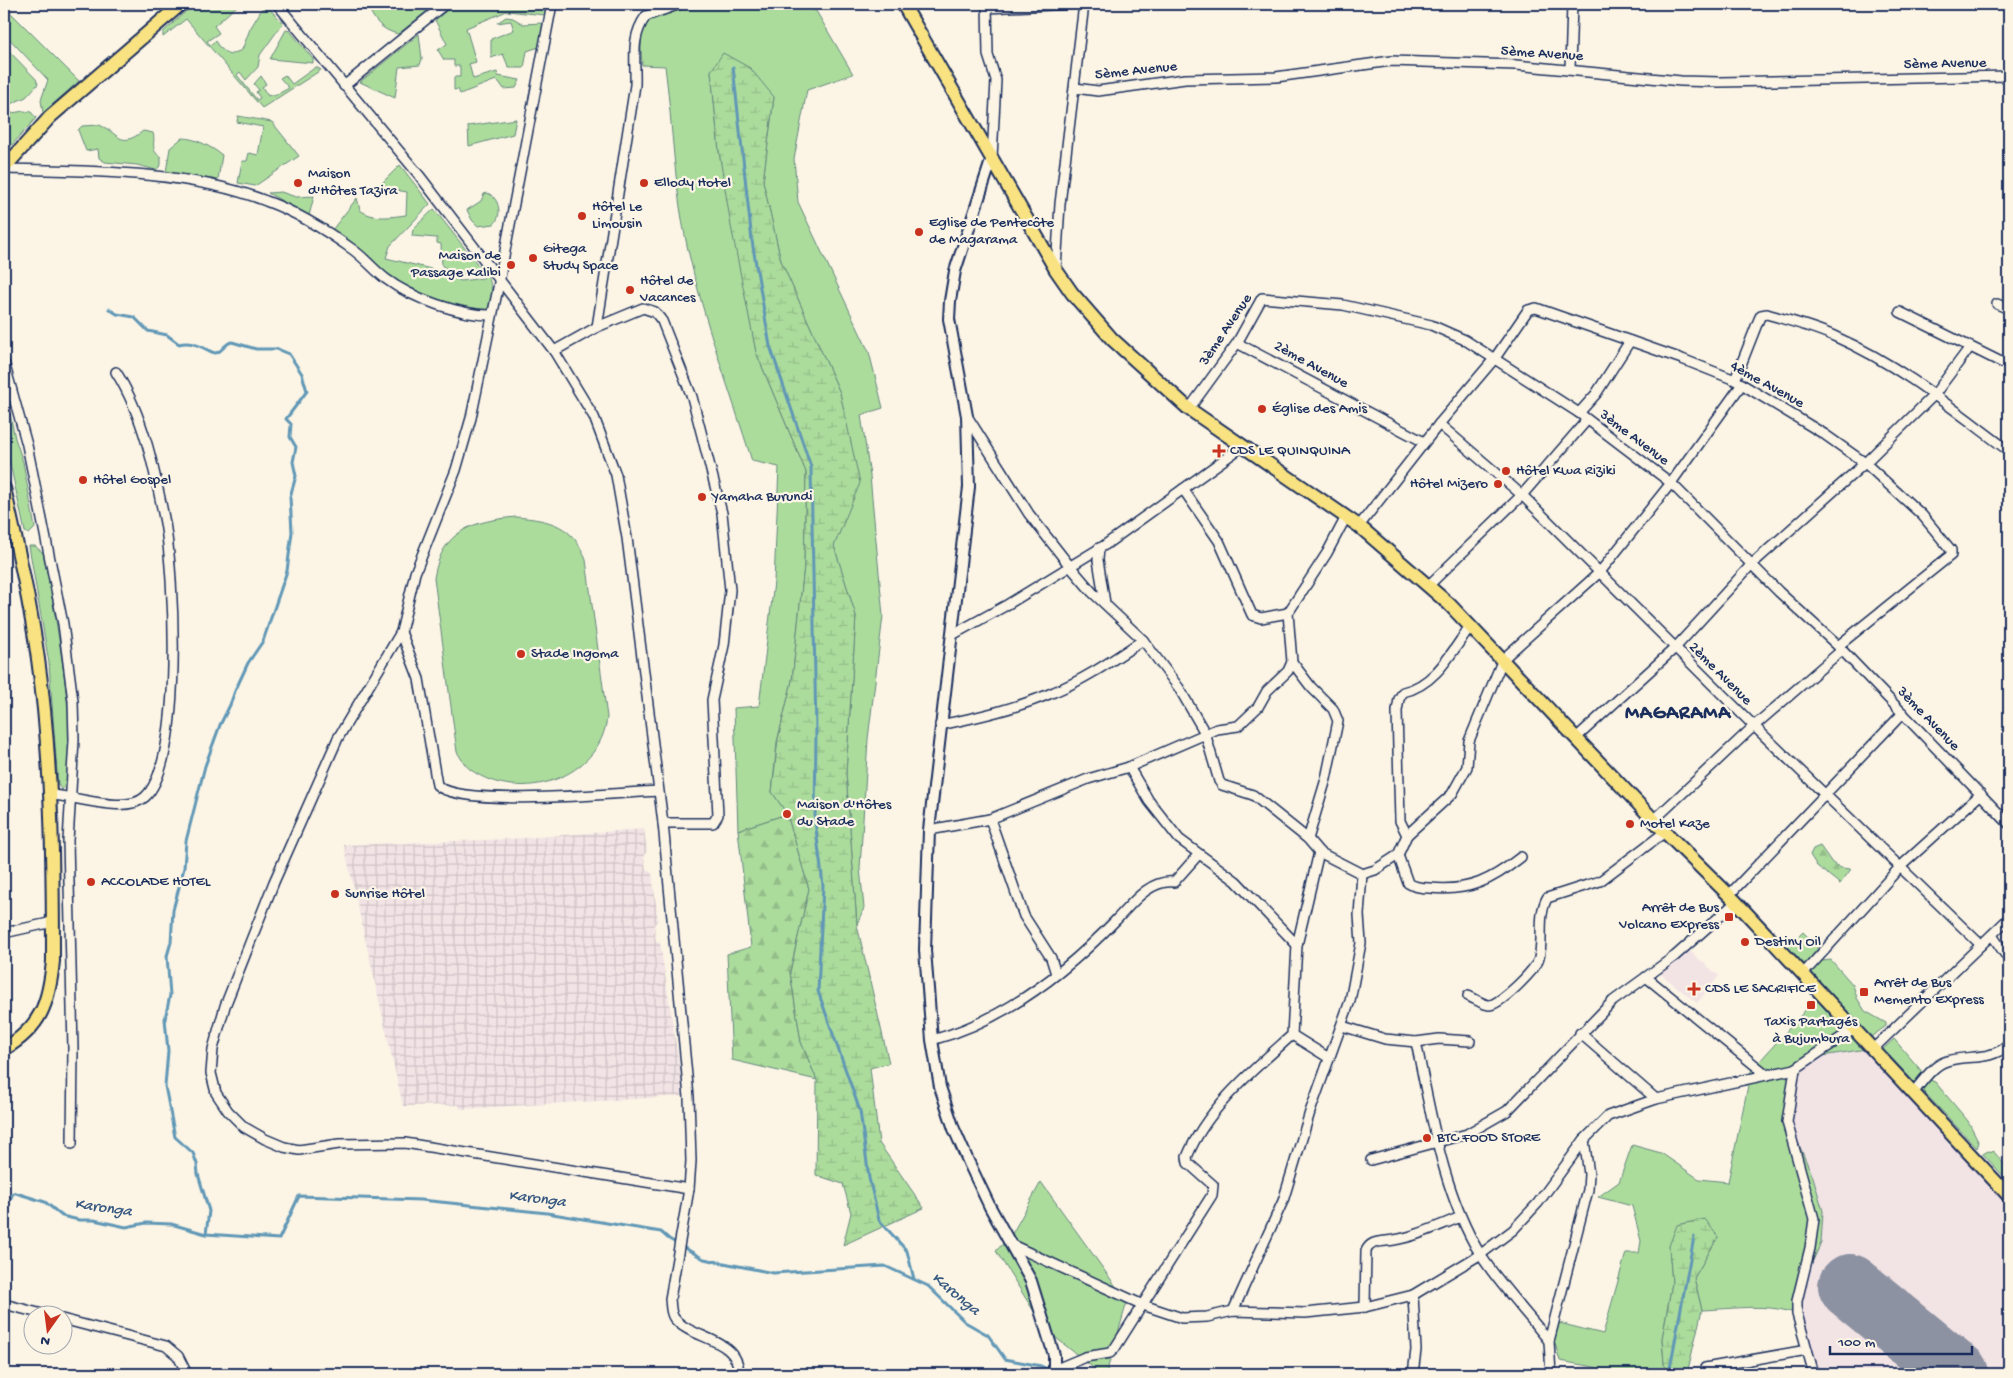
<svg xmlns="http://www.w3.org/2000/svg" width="2013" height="1378" font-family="'Gochi Hand',sans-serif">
<defs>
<pattern id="industrial-grid" width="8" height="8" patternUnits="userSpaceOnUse" patternTransform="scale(1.25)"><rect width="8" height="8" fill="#f2e3e5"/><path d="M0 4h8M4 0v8" fill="none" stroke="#cfc3c7"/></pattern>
<pattern id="forest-firs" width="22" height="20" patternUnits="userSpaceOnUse" patternTransform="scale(1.25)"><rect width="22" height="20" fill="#acdc9c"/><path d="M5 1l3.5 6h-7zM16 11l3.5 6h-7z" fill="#93bd89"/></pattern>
<pattern id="wetland-marsh" width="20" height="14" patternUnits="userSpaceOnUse" patternTransform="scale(1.25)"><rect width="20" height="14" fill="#acdc9c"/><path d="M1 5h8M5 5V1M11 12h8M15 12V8" fill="none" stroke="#93bd89"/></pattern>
</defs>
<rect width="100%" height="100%" fill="#fcf5e5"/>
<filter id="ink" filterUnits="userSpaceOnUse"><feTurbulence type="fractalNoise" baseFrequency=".02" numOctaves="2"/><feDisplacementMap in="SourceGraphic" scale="10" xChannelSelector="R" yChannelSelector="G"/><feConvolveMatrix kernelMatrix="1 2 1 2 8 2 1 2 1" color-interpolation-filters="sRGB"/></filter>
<g filter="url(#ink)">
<g fill="#f2e3e5">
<path d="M1686,948L1719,976L1697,1003L1657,971Z"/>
<path d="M1866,1049L2009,1207V1374H1819L1801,1316L1789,1122L1791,1095L1804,1065L1828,1055Z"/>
</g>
<path fill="url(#industrial-grid)" d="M644,829L647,851L644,857L646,869L652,873L658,920L654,925L656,941L660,943L684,1096L460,1109L459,1105L403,1106L344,845L511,839Z"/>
<g fill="#acdc9c" stroke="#64867d">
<path d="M194,4L238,5L214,26L219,33L207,41L210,45L215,41L219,47L229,55L242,50L250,29L265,4L283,23L260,55L258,67L246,80L240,72L237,75L257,100L260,98L256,92L259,90L254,84L261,76L266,84L262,87L268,96L273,94L274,96L289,88L280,78L285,75L292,84L316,67L321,70L262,108L186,19L163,37V32Z"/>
<path d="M367,4H436L398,34C381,30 373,20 367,4Z"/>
<path d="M455,4H547L545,15L507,11L466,28L476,62L469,64L473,79L497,72L498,76L520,80L516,88L504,89L499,82L496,80L460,94L458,89L454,90V77H460V66H454V60H444L438,50L447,44L435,20Z"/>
<path d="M661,4H794L816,11L853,74L807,90L794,159L798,202L869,352L883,408L861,415L870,476L883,616L868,739L860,868L864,908L857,925L846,773L856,616L834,546L859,483L840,393L781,261L763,181L774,97L711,71L719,151L756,352L806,472L804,566L792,681L777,742L772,792L787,814L738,830L734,708L759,706L774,582L779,467L752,461C730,391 704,321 688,250C674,190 673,127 665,66L642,65C640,40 639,20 661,4Z"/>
<path d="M4,6L79,81L43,113L41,100L48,80L4,33Z"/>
<path d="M506,17L513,18L523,24L543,23L539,47L527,51L524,68H509L503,54L491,58V39L514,30L511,21L497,23Z"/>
<path d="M286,30L290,31L313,59V63L270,59Z"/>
<path d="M419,34L422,59L420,65L399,67L395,98L360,82Z"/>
<path d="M4,46L36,79L38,84L26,97L4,107Z"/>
<path d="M24,111L31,112L36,118L4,154V125L12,113Z"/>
<path d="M238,116L272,122L299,156L255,186L238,183L242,161H247L249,153L258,155L263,127L237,122Z"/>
<path d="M516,119L513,134L469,146L468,126Z"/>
<path d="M99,125C119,132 119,150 143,131L153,133C156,142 149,150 161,157V165L156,170L137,165L105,162L99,158L98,149L86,151L78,130L82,126Z"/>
<path d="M182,138C196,138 211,147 222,155L218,180L166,172L170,148Z"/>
<path d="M400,165L430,204L390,246L386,258L431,269L461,281L483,278L487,274C493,286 494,301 485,312L439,302L406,287L385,273L365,254L332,230L357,198L360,210C374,220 390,217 406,215L407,192L389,189L380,185Z"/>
<path d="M281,192L296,197L314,196L309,216L268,193Z"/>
<path d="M487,193C499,197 503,215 494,224L478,226L472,220L467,210L481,201L484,194Z"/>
<path d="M434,209L478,265L484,268C470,279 456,273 442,266L441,244L437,243V238L412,236L413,229Z"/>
<path d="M4,385L15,438L23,462L35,528L29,534L25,532L4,436Z"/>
<path d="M516,517C551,520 573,525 586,560L607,717C601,778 520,805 471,770C465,766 461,758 457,752L434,578C442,530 473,521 516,517Z"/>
<path d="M29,546H35L43,553C51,588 85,766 62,790L58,785L49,663Z"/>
<path d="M1803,932L1817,946V950L1805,964H1801L1786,949Z"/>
<path d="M1831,960L1853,985L1857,998L1865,1011L1886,1023V1026L1871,1037L1809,972L1822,961Z"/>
<path d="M1818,996L1866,1049L1810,1058L1804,1065L1791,1095L1789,1122L1813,1177L1823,1211L1821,1243L1805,1278L1800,1298L1801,1316C1772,1302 1734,1309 1702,1310L1694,1278L1718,1237L1669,1246L1672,1283L1662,1339L1665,1374H1610L1594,1367L1560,1361L1554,1340L1559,1323L1603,1334L1626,1253H1639L1641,1241L1632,1206L1598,1197L1619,1182L1632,1145L1661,1153L1699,1179L1728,1182L1751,1071Z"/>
<path d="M1894,1039L1924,1074L1915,1083L1883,1049Z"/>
<path d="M1930,1080L1935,1082L1968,1121L1979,1142L1977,1148L1921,1089Z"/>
<path d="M1988,1151L1994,1152L2009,1170V1182L1983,1154Z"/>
<path d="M1041,1182L1127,1302L1106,1374H1101L1045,1329L996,1251L1012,1234Z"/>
</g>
<g fill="url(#forest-firs)" stroke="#64867d">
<path d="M787,814L809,889L790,972L801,1042L817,1080L732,1060L727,954L751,947L738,830Z"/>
<path d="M1820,846L1832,863L1841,868L1851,869L1840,884L1817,866L1810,855L1813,849Z"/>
</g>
<g fill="url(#wetland-marsh)" stroke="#64867d">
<path d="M723,53L750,68L774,97L763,181L781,261L840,393L860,483L834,546L856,616L846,773L857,925L889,1063L870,1068L879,1143L924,1208L843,1245L851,1213L843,1184L816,1175L817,1080L801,1042L790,972L809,889L787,814L772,792L778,739L792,681L804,566L806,472L756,352L731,226L719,151L711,71Z"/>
<path d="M1705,1219L1718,1237L1694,1278L1702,1310L1687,1374H1665L1662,1339L1672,1283L1669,1246L1677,1225Z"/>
</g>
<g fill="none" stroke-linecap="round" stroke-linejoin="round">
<g stroke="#6197b6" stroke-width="3">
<path d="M733,67L752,241L770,346L811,467L816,731L815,821L823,885L818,991L860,1111L869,1178L879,1220L907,1251L914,1279"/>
<path d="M109,309L117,314L134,317L148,331L167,335L179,344C195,339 211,354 216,353C222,352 225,343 232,342L256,349H277L289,354L302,374L307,391L286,419L291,424L290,437L296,447L293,462L296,476L290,497L292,532L287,571L263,641L248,663L235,691L230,705L220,725L205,766L186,841L184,868L173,910L171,942L167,956L170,995L165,1019L168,1051L165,1086L175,1137L193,1153L197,1164L198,1174L209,1211L206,1234"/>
<path d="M4,1198H11L13,1193H16L45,1202L62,1216L79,1220H94L126,1227L146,1223L171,1224L206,1234L279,1239L299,1196L421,1200L547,1213L661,1232L669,1239L704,1259L773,1273L885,1266L928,1286L965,1322L988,1335L1005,1359L1041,1366L1053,1372"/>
<path d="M1669,1374L1694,1237"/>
</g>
<path stroke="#8c92a2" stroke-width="64" d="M1850,1286L1957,1374"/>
<defs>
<g id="minor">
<path d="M277,4L419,175L554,351L594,417L616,475L627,538L663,823L689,1097L691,1161L689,1189L670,1299C671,1306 670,1312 674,1318C691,1340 739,1337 739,1374"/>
<path d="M552,4L497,293L471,418L456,470L415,573L401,632L338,738L274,882L225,1006L213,1049L211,1073L216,1093L228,1111L244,1127L265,1139L284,1147L299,1150L339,1144L405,1143L689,1189"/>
<path d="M987,4L988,55L996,80L992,158"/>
<path d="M987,8L1073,4"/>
<path d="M1570,69L1572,4"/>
<path d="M344,86L445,4"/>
<path d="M1075,88L1098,91L1185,79L1276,77L1391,61L1516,65L1681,81L1720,82L2009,76"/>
<path d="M4,169C87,171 187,170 266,201C296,212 327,231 352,249C365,258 374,270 386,279C411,298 462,316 492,315"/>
<path d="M1056,269L1060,204L1084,4"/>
<path d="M1997,304L2009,309"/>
<path d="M1900,312L2009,366"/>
<path d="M597,327L635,85C636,60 630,38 646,16L680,4"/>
<path d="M1237,343L1424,442"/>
<path d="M554,351L597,327L643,308L655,312L662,321L692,397L722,513L730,590L724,645L712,700L718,815L713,823H663"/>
<path d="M4,362L27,445L63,624L73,701L74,740L68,841L73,1049L72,1144"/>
<path d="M1735,380L1759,319L1761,315L1767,314C1790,321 1815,327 1836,337C1900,365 1954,410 2009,451"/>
<path d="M1189,409L1237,343L1262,298L1343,305L1431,325L1465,340L1579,413L1671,483L1779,592L1838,646L2009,824"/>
<path d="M1579,413L1596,394L1630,341"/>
<path d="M967,416L1029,514L1069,565L1092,592L1143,640L1179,688L1205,733L1219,781L1222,785L1253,795L1308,839L1319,852L1362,874L1359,915L1361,943L1350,1001L1310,1112L1283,1201L1233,1311"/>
<path d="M1439,424L1522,495L1754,726L1981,945"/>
<path d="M1183,489L1219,541L1252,615L1261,618L1288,613"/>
<path d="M1359,526L1439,424L1495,358L1528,310L1536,308L1682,359L1735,380L1824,434L1865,463L1922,515L1951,550V555L1838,646"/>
<path d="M1099,548L1098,560L1105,603"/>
<path d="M1429,585L1522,495L1587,420"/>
<path d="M401,632L419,679L437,785C459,808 621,793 658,791"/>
<path d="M952,635L1005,606L1105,545L1243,446"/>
<path d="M1292,662L1288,613L1327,553L1346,517"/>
<path d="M940,725C979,717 1018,708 1054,692C1086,679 1114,659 1143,640"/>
<path d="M1577,737L1675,648L1751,565L1865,463L1934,395L1970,347"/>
<path d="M1129,767L1149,801L1179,839L1236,881L1297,945"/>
<path d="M49,795C75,795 125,815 145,797C184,761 174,575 165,523C155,472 144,416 116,372"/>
<path d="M990,819L1024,916L1051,958L1056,974"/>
<path d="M1654,820L1754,726L1842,650"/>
<path d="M929,830L990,819L1088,779L1129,767L1217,729L1238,726L1258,707L1267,691L1288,671L1292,662L1311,687L1333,709L1338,721L1326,779L1308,839"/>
<path d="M1407,835L1452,794L1467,767L1469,741L1503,659L1600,572L1671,483L1742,384"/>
<path d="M1398,855L1408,883C1414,887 1422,888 1430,888C1469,892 1492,880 1521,857"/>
<path d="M1362,874L1375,870L1398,855L1407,835L1400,821L1397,711L1399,699L1403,692C1436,685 1452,651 1471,625"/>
<path d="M1729,895L1903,713"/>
<path d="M4,933L53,922"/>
<path d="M1992,935L2009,960"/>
<path d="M1803,974L1901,866L1981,794"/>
<path d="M1646,977L1767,1075"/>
<path d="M1468,996C1474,998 1483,1005 1489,1005C1500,1005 1537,969 1539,958C1544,938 1537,917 1547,898L1600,881L1665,832"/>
<path d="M1342,1026L1385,1039L1416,1042L1439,1039L1470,1041"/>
<path d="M1580,1033L1656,1099"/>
<path d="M1292,1035L1329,1058"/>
<path d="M932,1040C1004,1021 1064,974 1115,921C1130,906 1149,879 1174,882L1198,855"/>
<path d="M1416,1042C1431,1113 1442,1191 1480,1254C1499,1284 1527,1313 1549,1341"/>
<path d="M1872,1050L2009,918"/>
<path d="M1913,1093C1922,1082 1933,1065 1947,1061C1971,1054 1987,1062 2009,1045"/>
<path d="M1371,1160L1467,1134L1507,1111L1613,1001L1675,956L1736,902"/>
<path d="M1010,1244L1143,1305L1182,1318L1207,1317L1233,1311L1305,1313L1365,1307L1413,1295L1481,1254L1513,1230L1538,1203L1584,1140L1608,1116L1656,1099L1795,1069"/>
<path d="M1413,1295L1416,1350L1413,1374"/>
<path d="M4,1304L50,1316"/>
<path d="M1365,1307L1366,1251C1370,1242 1377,1242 1386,1241C1412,1239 1437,1226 1461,1217"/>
<path d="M62,1319L166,1346L178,1356L187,1374"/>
<path d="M1705,1368L1807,1350"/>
<path d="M1054,1370L1085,1357L1110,1353L1115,1348L1212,1195L1213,1185L1188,1163L1187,1157C1207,1108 1253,1070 1292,1035L1297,945L1319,852"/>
<path d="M1551,1374L1549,1341L1588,1190L1589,1174L1584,1140"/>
<path d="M1814,1374L1797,1314V1301L1810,1248L1814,1219L1787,1122L1795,1069L1854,1029"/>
</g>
<path id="tertiary" d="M992,158L955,271L950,301L949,319L967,416L969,487L929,830L925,950L932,1040L940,1087L954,1129L969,1163L990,1207L1031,1281L1054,1355V1374"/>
<g id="primary">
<path d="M903,4L1056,270L1072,293L1112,339L1189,409L1359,526L1449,604L1665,832L1736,902L2009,1196"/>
<path d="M4,168L50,117L181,4"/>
<path d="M4,488C17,545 30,601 38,659C52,758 53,861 53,961C49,1003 41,1027 4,1049"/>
</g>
</defs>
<use href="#minor" stroke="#1b2f5e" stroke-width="12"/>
<use href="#tertiary" stroke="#1b2f5e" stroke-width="14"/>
<use href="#primary" stroke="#1b2f5e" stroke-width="16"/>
<use href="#minor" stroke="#fcf5e5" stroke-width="9"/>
<use href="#tertiary" stroke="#fcf5e5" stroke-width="10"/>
<use href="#primary" stroke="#f8e281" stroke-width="12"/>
</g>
</g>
<g fill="#c8321e" stroke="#fcf5e5" stroke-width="2">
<circle cx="298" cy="183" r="5"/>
<circle cx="644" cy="183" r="5"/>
<circle cx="582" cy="216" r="5"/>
<circle cx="919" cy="232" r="5"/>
<circle cx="533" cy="258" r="5"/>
<circle cx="511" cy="265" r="5"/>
<circle cx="630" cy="290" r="5"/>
<circle cx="1262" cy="409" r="5"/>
<path d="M1216.5 443.5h5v5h5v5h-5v5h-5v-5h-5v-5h5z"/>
<circle cx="1506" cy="471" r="5"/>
<circle cx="83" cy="480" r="5"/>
<circle cx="1498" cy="484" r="5"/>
<circle cx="702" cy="497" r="5"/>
<circle cx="521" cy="654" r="5"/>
<circle cx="787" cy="814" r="5"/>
<circle cx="1630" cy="824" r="5"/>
<circle cx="91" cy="882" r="5"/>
<circle cx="335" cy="894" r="5"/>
<rect x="1724" y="912" width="10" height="10" rx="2.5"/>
<circle cx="1745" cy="942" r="5"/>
<path d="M1691.5 981.5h5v5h5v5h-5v5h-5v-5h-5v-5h5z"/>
<rect x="1859" y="987" width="10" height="10" rx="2.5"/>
<rect x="1806" y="1000" width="10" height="10" rx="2.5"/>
<circle cx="1427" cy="1138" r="5"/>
</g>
<g text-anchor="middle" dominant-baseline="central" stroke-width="4.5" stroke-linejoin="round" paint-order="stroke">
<g font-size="15" fill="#1b2f5e" stroke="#fcf5e5">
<text transform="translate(1542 54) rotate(4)">5ème Avenue</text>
<text transform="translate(1945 64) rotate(-1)">5ème Avenue</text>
<text transform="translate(1136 71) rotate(-6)">5ème Avenue</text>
<text transform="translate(1226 330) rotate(-56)">3ème Avenue</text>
<text transform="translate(1311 365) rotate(29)">2ème Avenue</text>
<text transform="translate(1767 385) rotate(29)">4ème Avenue</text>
<text transform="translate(1634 438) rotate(37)">3ème Avenue</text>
<text transform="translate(1720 674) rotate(45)">2ème Avenue</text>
<text transform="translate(1928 719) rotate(46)">3ème Avenue</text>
</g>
<g font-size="15" fill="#1b2f5e" stroke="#fcf5e5" text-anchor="start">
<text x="308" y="174">Maison<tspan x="308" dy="17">d'Hôtes Tazira</tspan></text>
<text x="654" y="183">Ellody Hotel</text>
<text x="592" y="207">Hôtel Le<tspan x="592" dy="17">Limousin</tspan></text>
<text x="929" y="223">Eglise de Pentecôte<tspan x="929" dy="17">de Magarama</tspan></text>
<text x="543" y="249">Gitega<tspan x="543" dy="17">Study Space</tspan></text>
<text x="501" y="256" text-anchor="end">Maison de<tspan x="501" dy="17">Passage Kalibi</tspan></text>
<text x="640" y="281">Hôtel de<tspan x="640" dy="17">Vacances</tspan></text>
<text x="1272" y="409">Église des Amis</text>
<text x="1230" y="451">CDS LE QUINQUINA</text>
<text x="1516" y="471">Hôtel Kwa Riziki</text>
<text x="93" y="480">Hôtel Gospel</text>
<text x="1488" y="484" text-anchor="end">Hôtel Mizero</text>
<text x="712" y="497">Yamaha Burundi</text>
<text x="531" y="654">Stade Ingoma</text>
<text x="797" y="805">Maison d'Hôtes<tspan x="797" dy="17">du Stade</tspan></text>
<text x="1640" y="824">Motel Kaze</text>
<text x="101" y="882">ACCOLADE HOTEL</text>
<text x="345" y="894">Sunrise Hôtel</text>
<text x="1719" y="908" text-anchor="end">Arrêt de Bus<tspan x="1719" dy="17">Volcano Express</tspan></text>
<text x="1755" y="942">Destiny Oil</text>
<text x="1874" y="983">Arrêt de Bus<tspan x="1874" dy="17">Memento Express</tspan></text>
<text x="1705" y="989">CDS LE SACRIFICE</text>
<text x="1811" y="1022" text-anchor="middle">Taxis Partagés<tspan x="1811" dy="17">à Bujumbura</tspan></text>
<text x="1437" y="1138">BTC FOOD STORE</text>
</g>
<g font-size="16" font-style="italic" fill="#385a82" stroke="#fcf5e5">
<text transform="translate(537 1200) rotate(7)">Karonga</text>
<text transform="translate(103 1209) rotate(8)">Karonga</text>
<text transform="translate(955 1295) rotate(40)">Karonga</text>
</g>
<g font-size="20" font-weight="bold" letter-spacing="1" fill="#1b2f5e" stroke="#fcf5e5">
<text x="1678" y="714">MAGARAMA</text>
</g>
</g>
<rect width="2013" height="1378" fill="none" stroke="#fcf5e5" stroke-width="20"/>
<rect x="10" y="10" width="1993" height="1358" fill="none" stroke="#1b2f5e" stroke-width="2" filter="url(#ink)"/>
<g transform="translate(48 1330) rotate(194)"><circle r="24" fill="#fcf5e5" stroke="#a2a6af"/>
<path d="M0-4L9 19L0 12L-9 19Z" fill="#c8321e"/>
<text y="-8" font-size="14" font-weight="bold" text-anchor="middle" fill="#1b2f5e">N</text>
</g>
<path d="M1830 1346v8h142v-8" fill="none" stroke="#1b2f5e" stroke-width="2.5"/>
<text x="1838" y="1346" font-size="15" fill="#1b2f5e" stroke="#fcf5e5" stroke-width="4" paint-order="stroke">100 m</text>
</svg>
